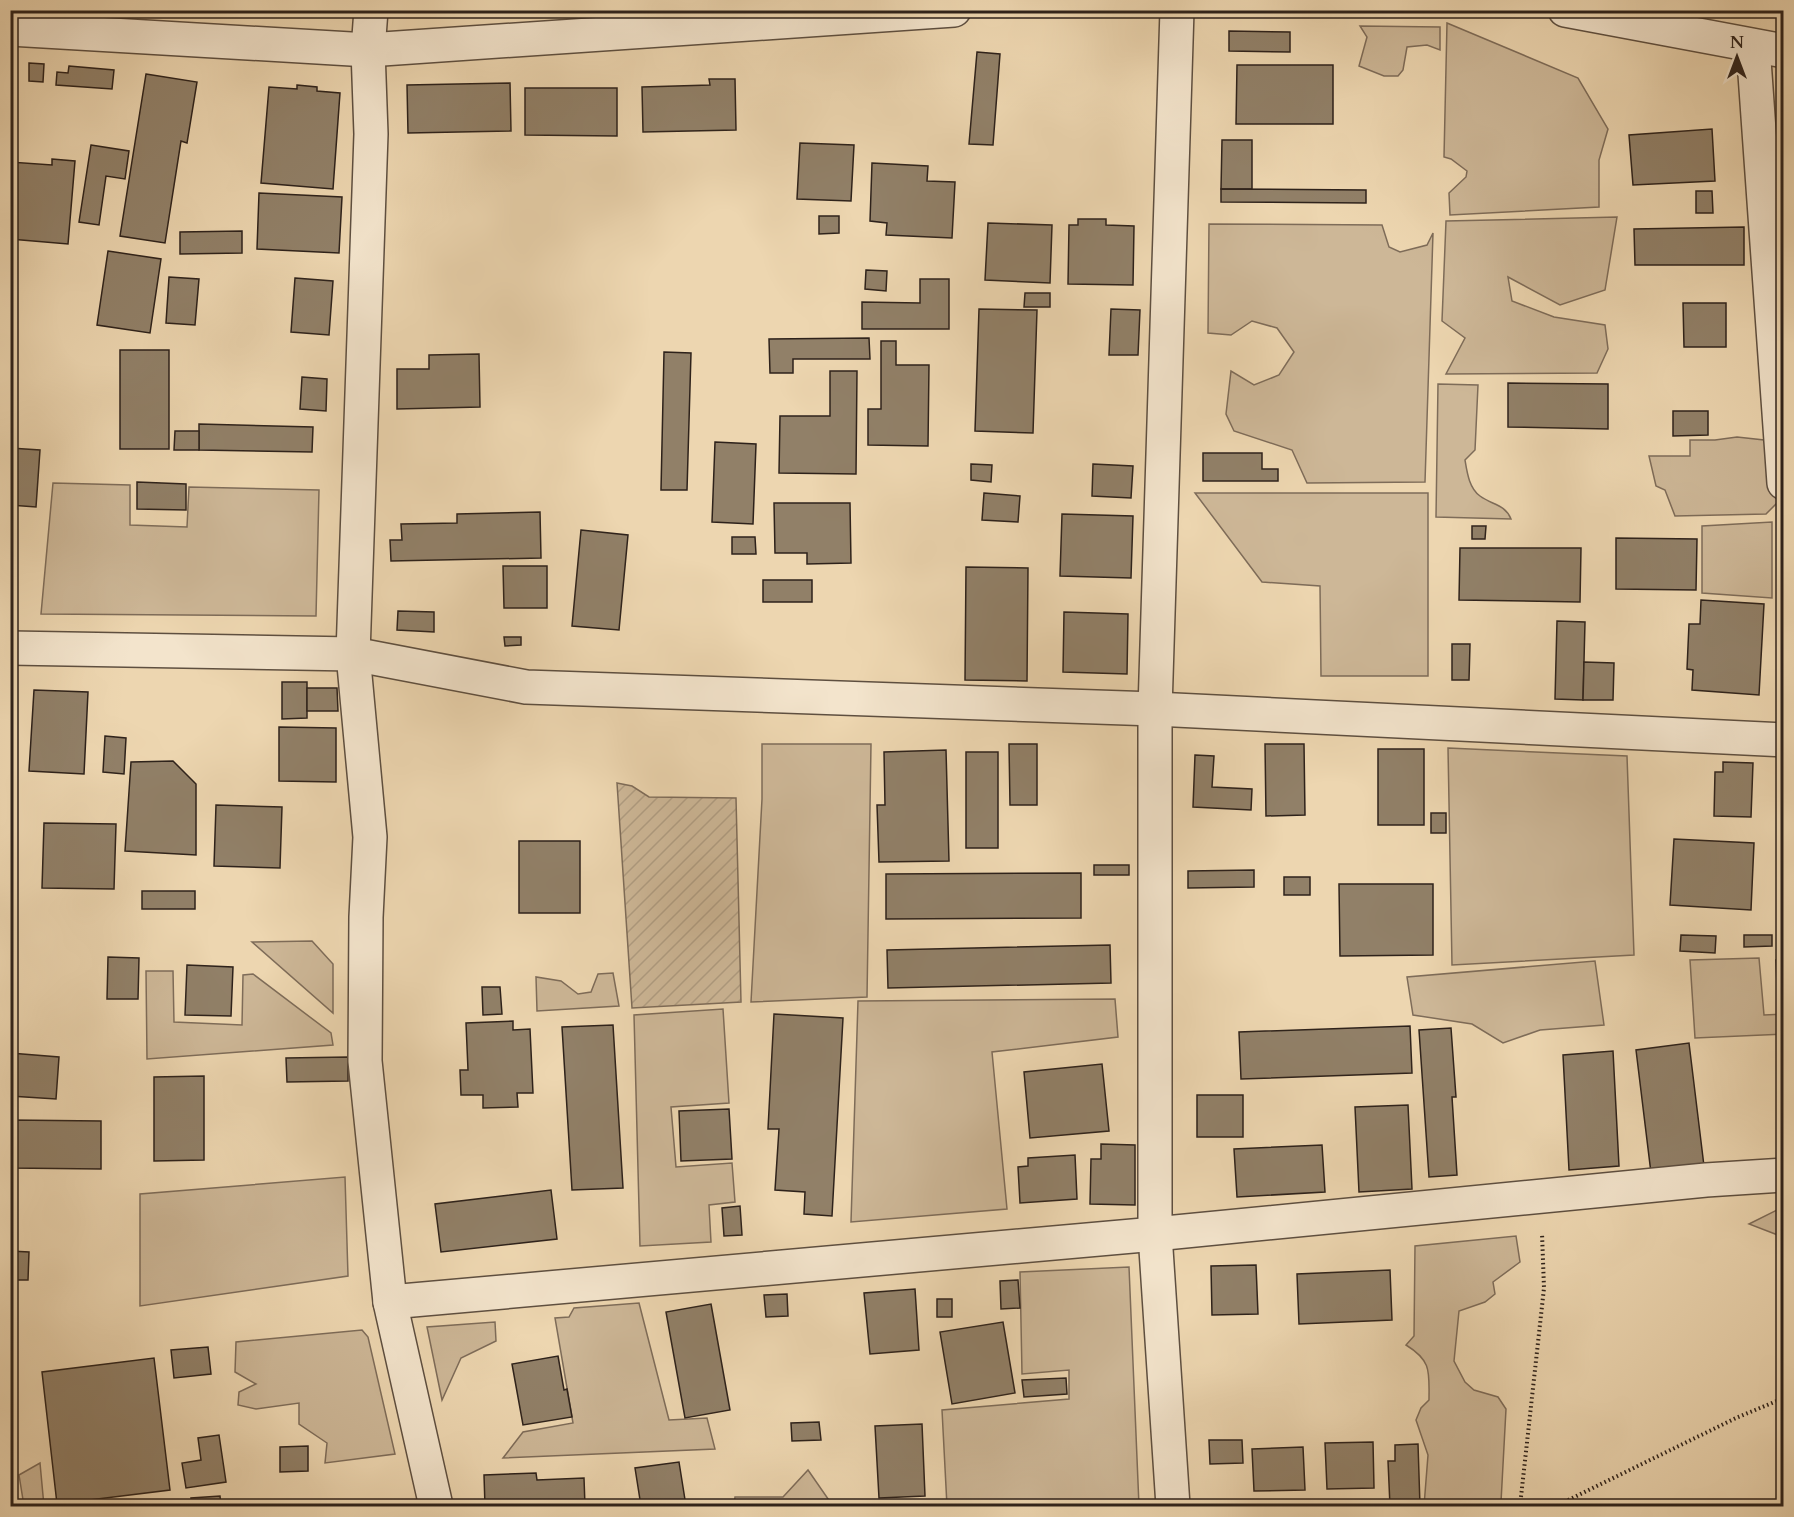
<svg xmlns="http://www.w3.org/2000/svg" width="1794" height="1517" font-family="Cardo,serif">
<defs>
<pattern id="garden-furrows" width="10" height="10" patternUnits="userSpaceOnUse" patternTransform="scale(1.5)"><rect width="10" height="10" fill="#cdb797"/><path d="M-1 1l2-2M0 10L10 0M9 11l2-2" fill="none" stroke="#b09d82"/></pattern>
</defs>
<rect width="100%" height="100%" fill="#edd6b0"/>
<filter id="stains"><feTurbulence type="fractalNoise" baseFrequency=".00333" numOctaves="4"/><feColorMatrix values="0 0 0 0 .2 0 0 0 0 .09 0 0 0 0 .02 0 0 0 .5 -.17"/></filter>
<radialGradient id="worn" r=".72"><stop offset=".6" stop-color="#630" stop-opacity="0"/><stop offset="1" stop-color="#630" stop-opacity=".3"/></radialGradient>
<g fill="#cdb797" stroke="#7e6c59" stroke-width="1.5">
<path d="M1447,23L1578,78L1608,129L1599,160V207L1450,215L1449,193L1466,177L1467,171L1451,159L1444,157Z"/>
<path d="M1360,26L1440,27V50L1427,45L1407,47L1403,70L1398,76H1384L1359,66L1367,37Z"/>
<path d="M1617,217L1605,290L1560,305L1508,277L1512,301L1554,317L1605,325L1608,349L1597,373L1446,374L1465,338L1442,321L1446,221Z"/>
<path d="M1209,224L1382,225L1389,247L1400,252L1427,245L1433,233L1425,482L1307,483L1292,450L1234,431L1226,414L1231,371L1254,385L1279,375L1294,352L1277,328L1252,321L1231,335L1208,333Z"/>
<path d="M1438,384L1478,385L1475,450L1465,460C1467,472 1469,488 1480,496C1492,505 1505,504 1511,519L1436,517Z"/>
<path d="M1737,437L1764,440L1780,500L1766,514L1675,516L1665,490L1656,486L1649,456H1690V440H1715Z"/>
<path d="M53,483L130,485V525L187,527L189,487L319,490L316,616L41,614Z"/>
<path d="M1195,493H1428V676H1321L1320,586L1262,582Z"/>
<path d="M1772,522V598L1702,593V526Z"/>
<path d="M762,744H871L867,997L751,1002L762,799Z"/>
<path d="M1448,748L1627,756L1634,955L1452,965Z"/>
<path d="M312,941L333,964V1013L252,942Z"/>
<path d="M1759,958L1764,1015L1783,1014V1034L1695,1038L1690,960Z"/>
<path d="M1595,961L1604,1025L1540,1030L1503,1043L1472,1024L1413,1015L1407,977Z"/>
<path d="M146,971H173L174,1022L242,1025L243,975L253,974L331,1033L333,1045L147,1059Z"/>
<path d="M613,973L619,1006L537,1011L536,977L561,981L578,994L591,992L598,974Z"/>
<path d="M1115,999L1118,1037L992,1052L1007,1209L851,1222L858,1001Z"/>
<path d="M723,1009L729,1103L671,1107L676,1167L732,1163L735,1202L709,1205L711,1242L640,1246L634,1015Z"/>
<path d="M345,1177L348,1276L140,1306V1194Z"/>
<path d="M1783,1207V1237L1749,1224Z"/>
<path d="M1516,1236L1520,1262L1493,1282L1495,1294L1485,1302L1459,1311L1454,1361L1465,1382L1474,1390L1498,1397L1506,1409L1501,1502L1483,1506H1424L1428,1455L1416,1420L1421,1408L1429,1400C1429,1372 1432,1361 1406,1345L1414,1336L1415,1246Z"/>
<path d="M1129,1267L1139,1506H947L942,1410L1069,1399V1370L1022,1374L1020,1272Z"/>
<path d="M639,1303L669,1420L707,1418L715,1449L503,1458L523,1432L573,1423L555,1318L569,1317L574,1308Z"/>
<path d="M495,1322L496,1341L461,1358L442,1400L427,1327Z"/>
<path d="M362,1330L368,1337L395,1454L325,1463L327,1443L299,1424V1403L256,1409L238,1405L239,1392L256,1384L235,1372L236,1342Z"/>
<path d="M40,1463L44,1506H24L19,1475Z"/>
<path d="M808,1470L833,1506H734L735,1497H783Z"/>
</g>
<path fill="url(#garden-furrows)" stroke="#7e6c59" stroke-width="1.5" d="M617,783L632,786L649,797L736,798L741,1002L632,1008Z"/>
<g fill="#918068" stroke="#2e221b" stroke-width="1.5">
<path d="M404,10H452V12Z"/>
<path d="M1229,31L1290,32V52L1229,51Z"/>
<path d="M977,52L1000,54L993,145L969,144Z"/>
<path d="M29,63L44,64L43,82L29,81Z"/>
<path d="M1237,65H1333V124H1236Z"/>
<path d="M69,66L114,70L112,89L56,85L57,72L68,73Z"/>
<path d="M146,74L197,82L187,143L181,141L165,243L120,236Z"/>
<path d="M709,79H735L736,130L643,132L642,87L710,85Z"/>
<path d="M510,83L511,131L408,133L407,85Z"/>
<path d="M297,85L317,87V91L340,93L333,189L261,183L269,87L297,89Z"/>
<path d="M525,88H617V136L525,135Z"/>
<path d="M1712,129L1715,181L1633,185L1629,135Z"/>
<path d="M1222,140H1252V189H1221Z"/>
<path d="M800,143L854,145L851,201L797,199Z"/>
<path d="M91,145L129,151L125,179L106,176L99,225L79,222Z"/>
<path d="M52,159L75,161L68,244L10,239V162L52,165Z"/>
<path d="M872,163L928,166L927,181L955,182L952,238L886,235L887,223L870,221Z"/>
<path d="M1221,189L1366,190V203L1221,202Z"/>
<path d="M1696,191H1712L1713,213H1696Z"/>
<path d="M259,193L342,197L339,253L257,249Z"/>
<path d="M819,216H839V233L819,234Z"/>
<path d="M1078,219H1106V225L1134,226L1133,285L1068,284L1069,225H1078Z"/>
<path d="M988,223L1052,225L1050,283L985,280Z"/>
<path d="M1744,227V265H1635L1634,229Z"/>
<path d="M242,231V253L180,254V232Z"/>
<path d="M108,251L161,259L150,333L97,325Z"/>
<path d="M866,270L887,271L886,291L865,289Z"/>
<path d="M169,277L199,279L195,325L166,323Z"/>
<path d="M295,278L333,281L329,335L291,332Z"/>
<path d="M920,279H949V329H862V302L920,303Z"/>
<path d="M1025,293H1050V307H1024Z"/>
<path d="M1683,303H1726V347H1684Z"/>
<path d="M979,309L1037,310L1033,433L975,431Z"/>
<path d="M1111,309L1140,310L1138,355H1109Z"/>
<path d="M869,338L870,359H793V373H770L769,339Z"/>
<path d="M881,341H896V365H929L928,446L868,445V409H881Z"/>
<rect x="120" y="350" width="49" height="99"/>
<path d="M664,352L691,353L687,490H661Z"/>
<path d="M479,354L480,407L397,409V369H429V355Z"/>
<path d="M830,371H857L856,474L779,473L780,416H830Z"/>
<path d="M302,377L327,379L326,411L300,409Z"/>
<path d="M1508,383L1608,384V429L1508,427Z"/>
<path d="M1673,411H1708V435L1673,436Z"/>
<path d="M199,424L313,427L312,452L199,450Z"/>
<path d="M175,431H199V450H174Z"/>
<path d="M715,442L756,444L753,524L712,522Z"/>
<path d="M10,448L40,450L36,507L10,505Z"/>
<path d="M1203,453H1262V469H1278V481H1203Z"/>
<path d="M971,464L992,465L991,482L971,480Z"/>
<path d="M1093,464L1133,466L1131,498L1092,496Z"/>
<path d="M137,482L186,484V510L137,509Z"/>
<path d="M984,493L1020,496L1018,522L982,520Z"/>
<path d="M774,503H850L851,563L807,564V553H775Z"/>
<path d="M540,512L541,558L391,561L390,540H402L401,524L457,523V514Z"/>
<path d="M1062,514L1133,516L1131,578L1060,576Z"/>
<path d="M1472,526H1486L1485,539H1472Z"/>
<path d="M581,530L628,535L619,630L572,626Z"/>
<path d="M732,537H755L756,554H732Z"/>
<path d="M1616,538L1697,539L1696,590L1616,589Z"/>
<path d="M1460,548H1581L1580,602L1459,600Z"/>
<path d="M503,566H547V608H504Z"/>
<path d="M966,567L1028,568L1027,681L965,680Z"/>
<rect x="763" y="580" width="49" height="22"/>
<path d="M1701,600L1764,604L1759,695L1692,690L1693,670L1687,669L1689,624H1700Z"/>
<path d="M398,611L434,612V632L397,630Z"/>
<path d="M1064,612L1128,614L1127,674L1063,672Z"/>
<path d="M1557,621L1585,622L1583,700L1555,699Z"/>
<path d="M504,637H521V645L505,646Z"/>
<path d="M1452,644H1470L1469,680H1452Z"/>
<path d="M1584,662L1614,663L1613,700H1583Z"/>
<path d="M282,682H307V718L282,719Z"/>
<path d="M307,688H337L338,711H307Z"/>
<path d="M34,690L88,692L84,774L29,771Z"/>
<path d="M279,727L336,728V782L279,781Z"/>
<path d="M105,736L126,738L124,774L103,772Z"/>
<path d="M1009,744H1037V805H1010Z"/>
<path d="M1265,744H1304L1305,815L1266,816Z"/>
<rect x="1378" y="749" width="46" height="76"/>
<path d="M946,750L949,861L879,862L877,805H885L884,752Z"/>
<rect x="966" y="752" width="32" height="96"/>
<path d="M1195,755L1214,756L1212,787L1252,789L1251,810L1193,807Z"/>
<path d="M173,761L196,784V855L125,851L131,762Z"/>
<path d="M1723,762L1753,763L1751,817L1714,816L1715,772H1723Z"/>
<path d="M216,805L282,807L280,868L214,866Z"/>
<rect x="1431" y="813" width="15" height="20"/>
<path d="M44,823L116,824L114,889L42,888Z"/>
<path d="M1674,839L1754,843L1751,910L1670,905Z"/>
<rect x="519" y="841" width="61" height="72"/>
<rect x="1094" y="865" width="35" height="10"/>
<path d="M1254,870V887L1188,888V871Z"/>
<path d="M1081,873V918L886,919V874Z"/>
<rect x="1284" y="877" width="26" height="18"/>
<path d="M1339,884H1433V955L1340,956Z"/>
<rect x="142" y="891" width="53" height="18"/>
<path d="M1681,935L1716,936L1715,953L1680,951Z"/>
<path d="M1744,935H1772V946L1744,947Z"/>
<path d="M1110,945L1111,983L888,988L887,950Z"/>
<path d="M108,957L139,958L138,999H107Z"/>
<path d="M1776,960H1784V1010L1778,1011Z"/>
<path d="M187,965L233,967L231,1016L185,1015Z"/>
<path d="M482,987H500L502,1014L483,1015Z"/>
<path d="M774,1014L843,1018L832,1216L804,1214L805,1192L775,1190L779,1129H768Z"/>
<path d="M513,1021V1030L530,1029L533,1093H517L518,1107L483,1108V1095H461L460,1070H468L466,1023Z"/>
<path d="M613,1025L623,1188L572,1190L562,1027Z"/>
<path d="M1410,1026L1412,1073L1241,1079L1239,1032Z"/>
<path d="M1451,1028L1456,1097H1452L1457,1175L1429,1177L1419,1030Z"/>
<path d="M1689,1043L1704,1166L1651,1173L1636,1050Z"/>
<path d="M1613,1051L1619,1166L1569,1170L1563,1055Z"/>
<path d="M10,1053L59,1057L56,1099L10,1096Z"/>
<path d="M348,1057V1081L287,1082L286,1058Z"/>
<path d="M1102,1064L1109,1131L1030,1138L1024,1072Z"/>
<path d="M204,1076V1160L154,1161V1077Z"/>
<rect x="1197" y="1095" width="46" height="42"/>
<path d="M1408,1105L1412,1189L1359,1192L1355,1107Z"/>
<path d="M729,1109L732,1159L681,1161L679,1111Z"/>
<path d="M10,1120L101,1121V1169L10,1168Z"/>
<path d="M1101,1144L1135,1145V1205L1090,1204L1091,1159H1101Z"/>
<path d="M1322,1145L1325,1192L1237,1197L1234,1149Z"/>
<path d="M1075,1155L1077,1199L1020,1203L1018,1167L1028,1166V1158Z"/>
<path d="M551,1190L557,1239L441,1252L435,1204Z"/>
<path d="M740,1206L742,1235L724,1236L722,1208Z"/>
<path d="M10,1251L29,1252L28,1280H10Z"/>
<path d="M1256,1265L1258,1314L1212,1315L1211,1266Z"/>
<path d="M1390,1270L1392,1320L1299,1324L1297,1274Z"/>
<path d="M1018,1280L1020,1308L1001,1309L1000,1281Z"/>
<path d="M915,1289L919,1350L870,1354L864,1293Z"/>
<path d="M787,1294L788,1316L766,1317L764,1295Z"/>
<rect x="937" y="1299" width="15" height="18"/>
<path d="M711,1304L730,1410L685,1418L666,1312Z"/>
<path d="M1003,1322L1015,1393L952,1404L940,1332Z"/>
<path d="M208,1347L211,1374L174,1378L171,1350Z"/>
<path d="M558,1356L564,1390L567,1389L572,1417L523,1425L512,1364Z"/>
<path d="M154,1358L170,1490L57,1504L42,1372Z"/>
<path d="M1066,1378L1067,1394L1024,1397L1022,1380Z"/>
<path d="M819,1422L821,1440L792,1441L791,1423Z"/>
<path d="M922,1424L925,1496L879,1498L875,1426Z"/>
<path d="M219,1435L226,1482L186,1488L182,1463L201,1460L198,1438Z"/>
<path d="M1209,1440H1242L1243,1463L1210,1464Z"/>
<path d="M1373,1442L1374,1488L1327,1489L1325,1443Z"/>
<path d="M1418,1444L1420,1506H1390L1388,1461H1395V1445Z"/>
<path d="M308,1446V1471L280,1472V1447Z"/>
<path d="M1303,1447L1305,1490L1254,1491L1252,1449Z"/>
<path d="M679,1462L686,1506H641L635,1468Z"/>
<path d="M536,1473L537,1480L584,1478L585,1506H485L484,1475Z"/>
<path d="M220,1496L221,1506H192L191,1498Z"/>
</g>
<g fill="none" stroke-linecap="round" stroke-linejoin="round">
<defs>
<g id="minor">
<path d="M371,10L368,50L371,134L353,654L370,837L366,917L365,1061L390,1302L436,1506"/>
<path d="M1565,10L1784,51"/>
<path d="M10,29L368,50L954,10"/>
<path d="M1753,46L1784,483"/>
<path d="M10,648L353,654L526,687L1155,709L1784,740"/>
<path d="M390,1302L1155,1234L1706,1180L1784,1175"/>
<path d="M1173,1506L1155,1234V709L1177,10"/>
</g>
</defs>
<use href="#minor" stroke="#5e4f40" stroke-width="36"/>
<g stroke="#2e221b" stroke-width="4" stroke-dasharray="1.5 3" stroke-linecap="butt">
<path d="M1520,1506L1544,1288L1542,1233"/>
<path d="M1556,1506L1736,1418L1784,1398"/>
</g>
<use href="#minor" stroke="#f3e4cc" stroke-width="33"/>
</g>
<rect width="1794" height="1517" fill="none" stroke="#edd6b0" stroke-width="36"/>
<rect x="12" y="12" width="1770" height="1493" fill="none" stroke="#2e221b" stroke-width="3"/>
<rect x="18" y="18" width="1758" height="1481" fill="none" stroke="#2e221b" stroke-width="1.5"/>
<g transform="translate(1737 57)" stroke="#f3e4cc" stroke-width="4.5" paint-order="stroke">
<path d="M0-4.5L10 22L0 15L-10 22Z" fill="#2e221b"/>
<text y="-9" font-size="16" font-weight="bold" text-anchor="middle" fill="#2e221b">N</text>
</g>
<rect width="100%" height="100%" filter="url(#stains)"/>
<rect width="100%" height="100%" fill="url(#worn)"/>
</svg>
